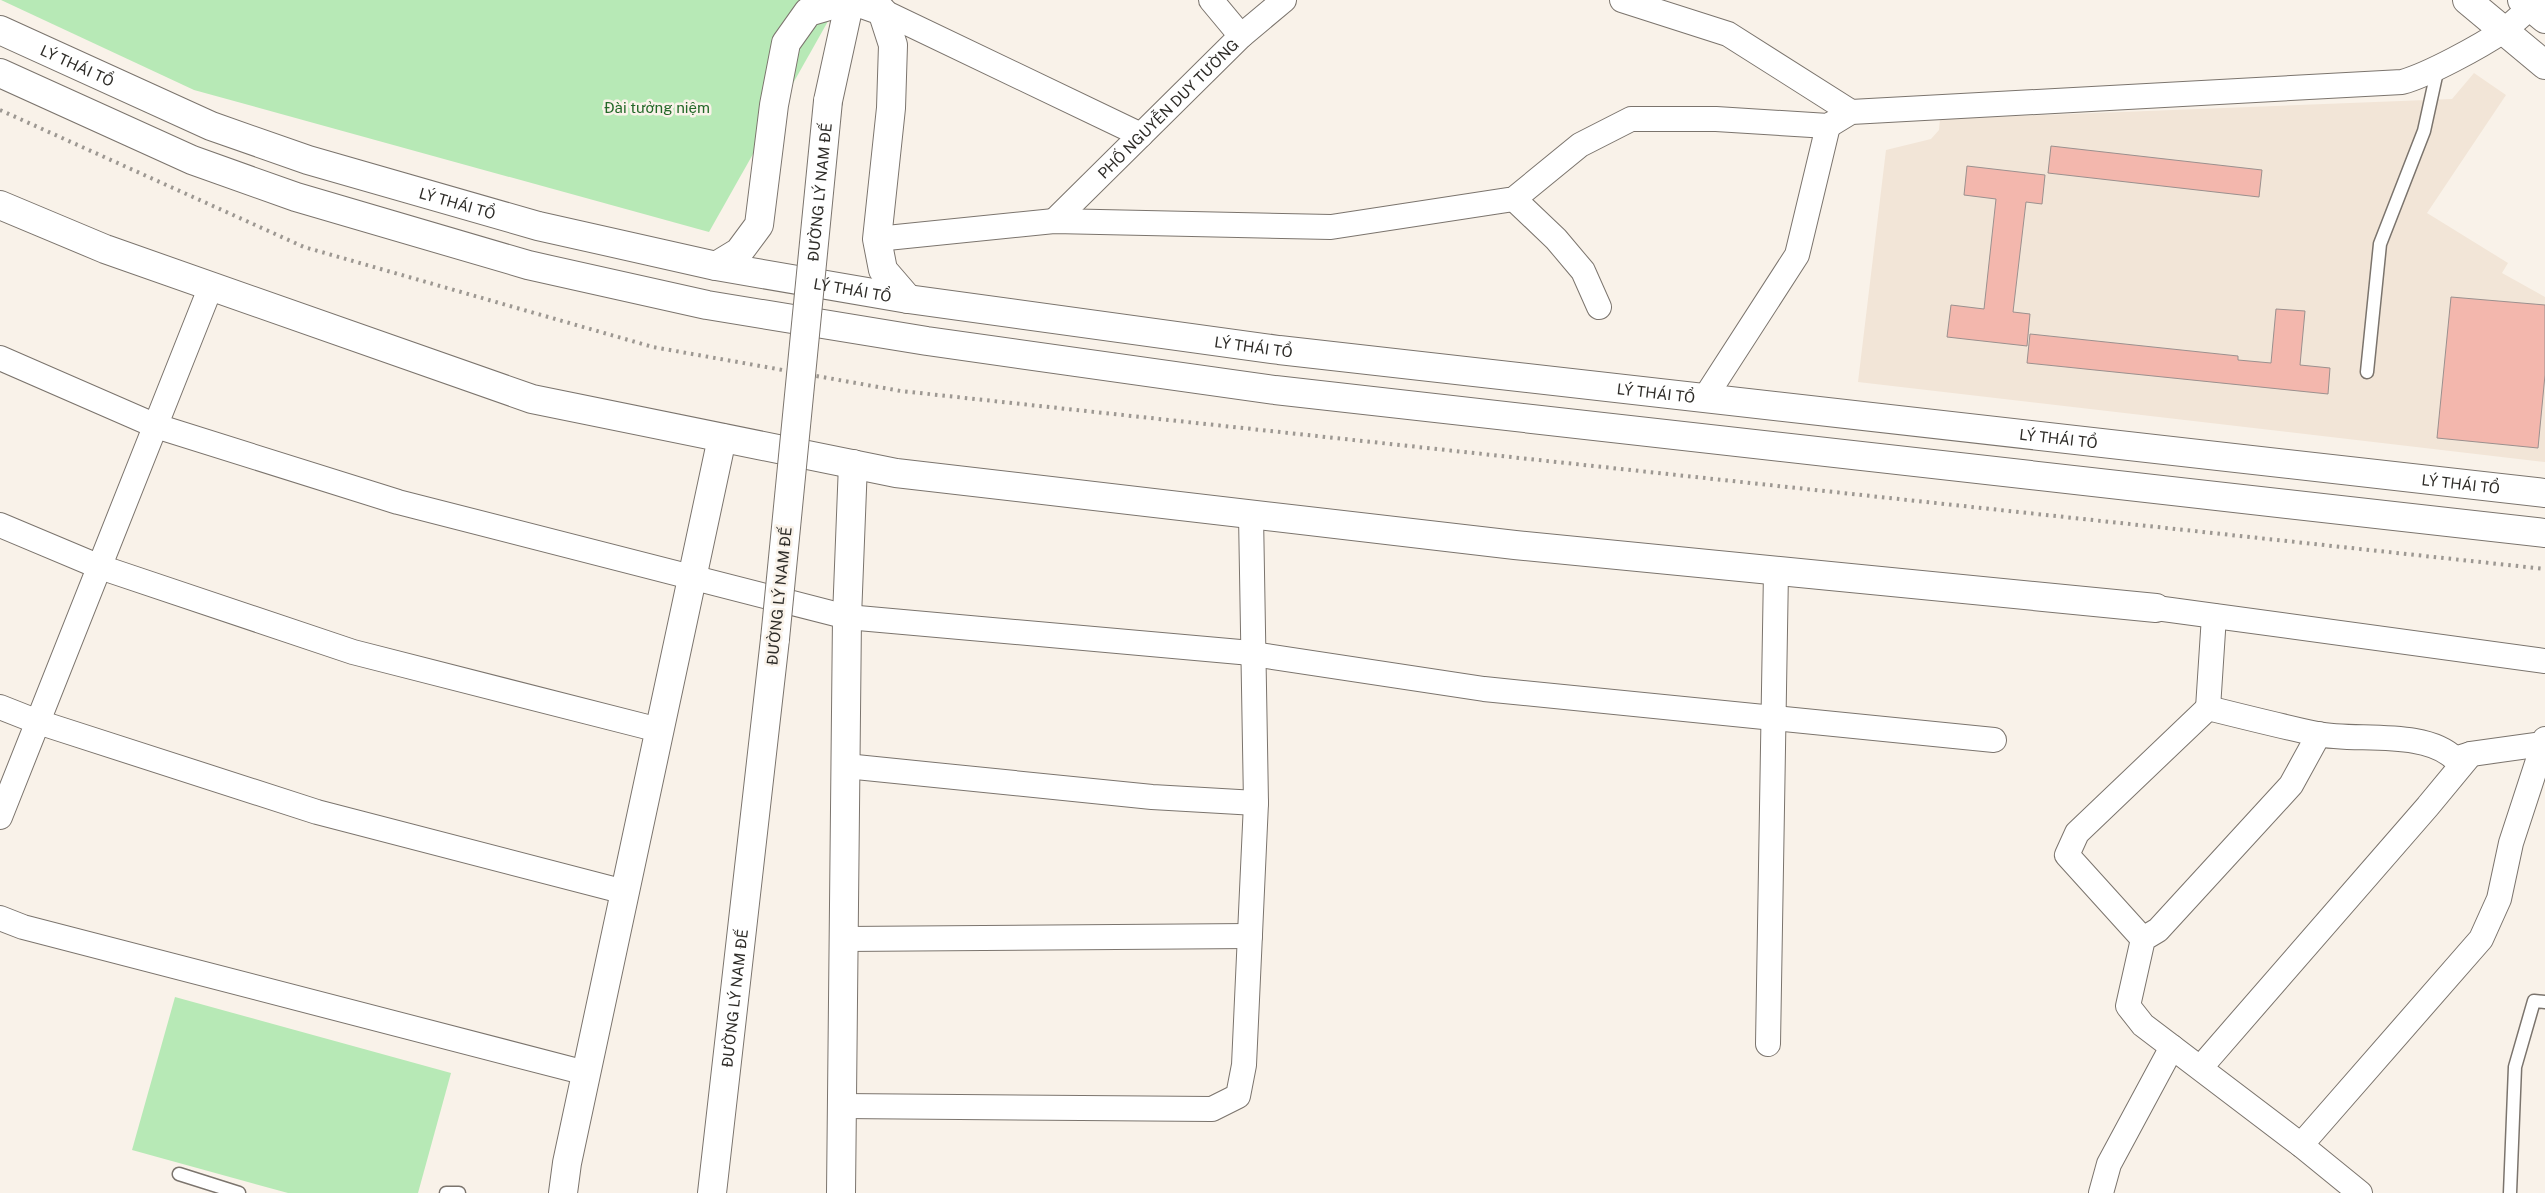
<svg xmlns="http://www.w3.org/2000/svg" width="2545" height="1193" font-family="'Public Sans',sans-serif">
<rect width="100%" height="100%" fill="#f9f2e9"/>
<path fill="#f2e5d7" d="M2474,73L2506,95L2427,213L2508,263L2502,273L2545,297V462L1858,382L1886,150L1931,139L1939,130L1940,119L2452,99Z"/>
<g fill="#b7e9b6">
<path d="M1,0H840L709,232L194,90Z"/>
<path d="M175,997L451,1073L418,1193H288L132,1150Z"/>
</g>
<g fill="#f3b7ad" stroke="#9b908e">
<path d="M2051,146L2262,170L2259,197L2048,173Z"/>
<path d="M1967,166L2045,175L2042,204L2026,202L2013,312L2030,314L2027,346L1947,337L1951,305L1984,309L1996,199L1964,195Z"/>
<path d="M2451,297L2545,305V375L2538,448L2437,438Z"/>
<path d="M2276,309L2305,311L2300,365L2330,368L2328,394L2027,363L2030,334L2238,356V360L2271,363Z"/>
</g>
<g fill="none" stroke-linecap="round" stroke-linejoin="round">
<defs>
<g id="service">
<path d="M2367,372L2380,244L2424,131L2438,67"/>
<path d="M179,1174L239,1193"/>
<path d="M446,1193H459"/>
<path d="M2510,1193L2515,1067L2534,1001L2545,1002"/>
</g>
<g id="minor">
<path d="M1211,0L1241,36"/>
<path d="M1622,0L1728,34L1851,112"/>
<path d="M882,11L1141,135"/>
<path d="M1514,199L1556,239L1583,271L1599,307"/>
<path id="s1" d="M1054,221L1241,36L1284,0"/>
<path d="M877,239L1054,221L1331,227L1514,199L1580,145L1631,119H1716L1828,126L1851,112L2402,82C2428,75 2481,46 2503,31C2515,22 2527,10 2538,0"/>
<path d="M0,358L156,426L398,502L847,617L1240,652L1484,689L1994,740"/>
<path d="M1704,399L1797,255L1828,126"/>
<path d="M0,525L100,567L353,652L659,730"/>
<path d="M2156,608L2545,661"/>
<path d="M0,707L38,722L317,812L625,892"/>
<path d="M2208,708L2214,616"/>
<path d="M2319,734L2291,785L2158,930L2143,939L2128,1006L2143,1025L2301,1145L2360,1193"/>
<path d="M2471,754L2543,744"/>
<path d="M846,766L1152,797L1256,803"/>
<path d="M0,817L211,286"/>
<path d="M0,918L23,927L586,1073"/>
<path d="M844,939L1250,936"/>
<path d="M2143,939L2067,855L2077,833L2208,708C2244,717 2280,726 2317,734C2356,742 2425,729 2455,759L2471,754L2428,806L2201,1067"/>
<path d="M1768,1044L1776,571"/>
<path d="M842,1106L1212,1109L1238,1096L1244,1065L1256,803L1251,515"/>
<path d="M2301,1145L2481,939L2499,899L2511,843L2545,739"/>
<path d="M2101,1193L2109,1164L2172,1047"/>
</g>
<g id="tertiary">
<path d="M828,101L850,0"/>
<path d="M0,205L105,249L532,399L896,473L1515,545L2156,608"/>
<path d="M563,1193L567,1163L722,438"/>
<path id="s2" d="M712,1193L775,639"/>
<path d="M841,1193L847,617L853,464"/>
</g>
<g id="secondary">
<path d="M851,0L882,11L893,45L891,108L877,239L883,270L908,299"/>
<path id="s3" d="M0,30L211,126L308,160L538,226L716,266L908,299L1279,350L2545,493"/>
<path d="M0,73L192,160L296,197L528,265L707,305L927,341L1275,390L2545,533"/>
<path d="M716,266L739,252L759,225L774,105L786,43L808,12L849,0"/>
</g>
<g id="primary">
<path d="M2467,0L2545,65"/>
<path d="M2522,0L2545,19"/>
</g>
</defs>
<use href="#service" stroke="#7b746d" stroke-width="15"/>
<use href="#minor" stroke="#7b746d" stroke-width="26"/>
<use href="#tertiary" stroke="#7b746d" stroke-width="30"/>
<use href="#secondary" stroke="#7b746d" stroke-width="30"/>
<use href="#primary" stroke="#7b746d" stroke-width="30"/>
<use href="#service" stroke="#fff" stroke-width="12"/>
<use href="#minor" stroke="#fff" stroke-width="24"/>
<use href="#tertiary" stroke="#fff" stroke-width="28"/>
<use href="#secondary" stroke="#fff" stroke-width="28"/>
<use href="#primary" stroke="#fff" stroke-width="28"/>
<path stroke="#9d9892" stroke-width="4" stroke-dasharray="2.5 5" stroke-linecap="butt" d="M0,110L304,247L653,347L901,391L2545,569"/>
<defs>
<g id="tertiary-bridge">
<path id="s4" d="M775,639L828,101"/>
</g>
</defs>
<use href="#tertiary-bridge" stroke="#7b746d" stroke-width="30" stroke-linecap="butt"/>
<use href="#tertiary-bridge" stroke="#fff" stroke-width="28"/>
</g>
<g text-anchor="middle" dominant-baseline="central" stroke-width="5" stroke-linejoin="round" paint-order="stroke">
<g font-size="15" fill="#2e2c28" stroke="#f9f2e9">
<text stroke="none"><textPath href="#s3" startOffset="85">LÝ THÁI TỔ</textPath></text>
<text stroke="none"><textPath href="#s1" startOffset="160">PHỐ NGUYỄN DUY TƯỜNG</textPath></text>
<text stroke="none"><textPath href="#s4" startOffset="449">ĐƯỜNG LÝ NAM ĐẾ</textPath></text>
<text stroke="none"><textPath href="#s3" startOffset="490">LÝ THÁI TỔ</textPath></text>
<text stroke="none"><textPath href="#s3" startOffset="895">LÝ THÁI TỔ</textPath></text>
<text stroke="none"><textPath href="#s3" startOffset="1300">LÝ THÁI TỔ</textPath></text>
<text stroke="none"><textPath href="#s3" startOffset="1705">LÝ THÁI TỔ</textPath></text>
<text stroke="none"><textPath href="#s3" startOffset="2110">LÝ THÁI TỔ</textPath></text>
<text stroke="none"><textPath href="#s3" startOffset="2515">LÝ THÁI TỔ</textPath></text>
<text transform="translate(779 596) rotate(-84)">ĐƯỜNG LÝ NAM ĐẾ</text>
<text stroke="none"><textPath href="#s2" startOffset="196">ĐƯỜNG LÝ NAM ĐẾ</textPath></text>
</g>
<g font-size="15" fill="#236828" stroke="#f9f2e9">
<text x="657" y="107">Đài tưởng niệm</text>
</g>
</g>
</svg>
